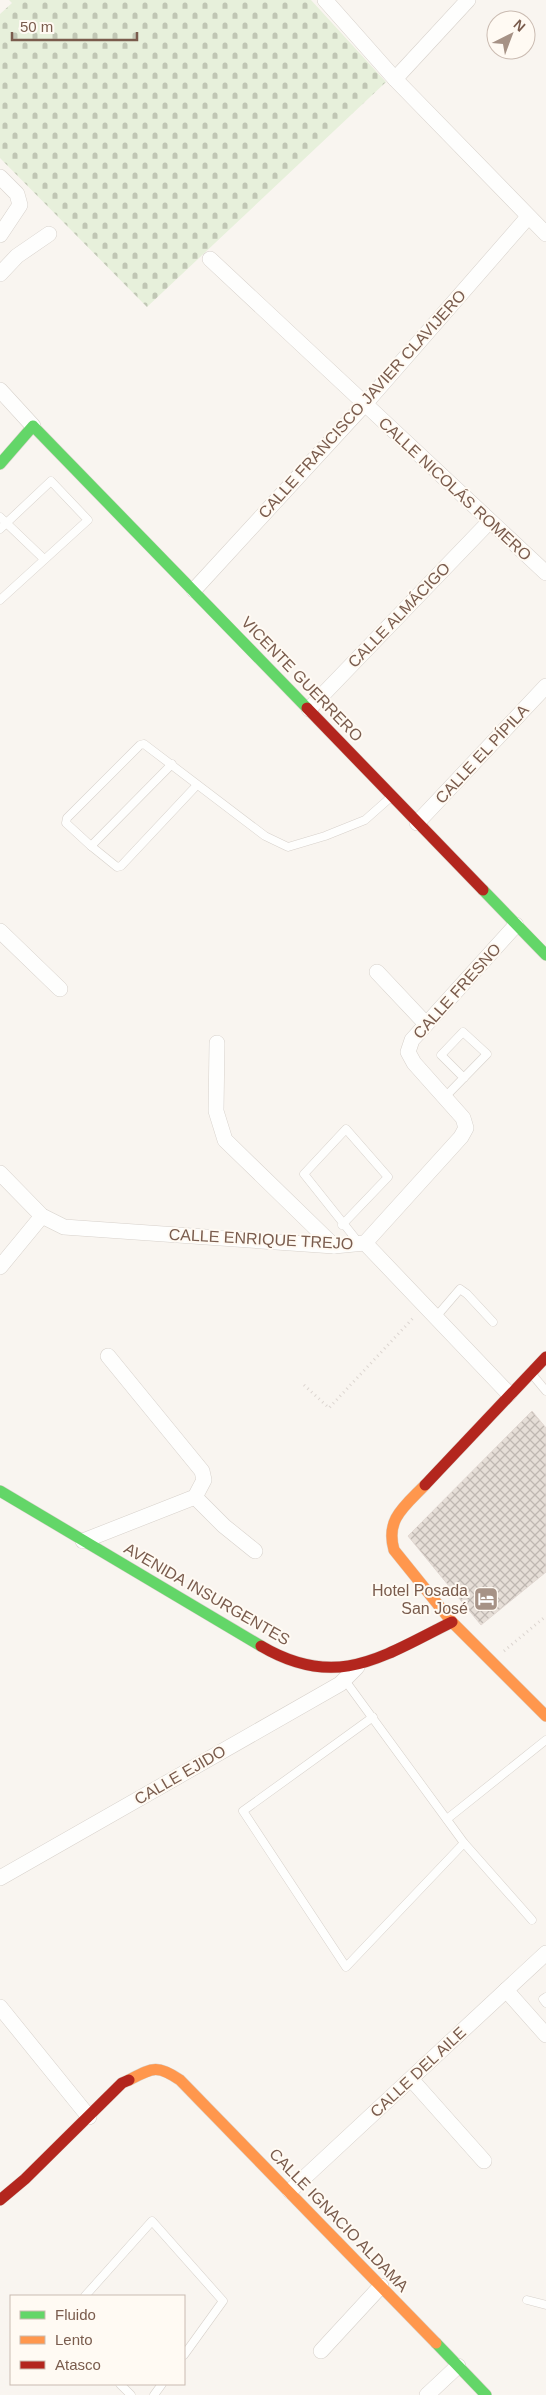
<svg xmlns="http://www.w3.org/2000/svg" width="546" height="2395" font-family="Arial,sans-serif">
<defs>
<pattern id="cemetery-stones" width="16" height="16" patternUnits="userSpaceOnUse" patternTransform="scale(1.25)"><rect width="16" height="16" fill="#e7f0db"/><path d="M2 7V4a2 2 0 0 1 4 0v3zM10 15v-3a2 2 0 0 1 4 0v3z" fill="#c0c6b4"/></pattern>
<pattern id="building-cross-hatch" width="8" height="8" patternUnits="userSpaceOnUse" patternTransform="scale(1.25)"><rect width="8" height="8" fill="#e6ded7"/><path d="M0 0l8 8M0 8l8-8" fill="none" stroke="#bfb7b1"/></pattern>
</defs>
<rect width="100%" height="100%" fill="#f9f5f0"/>
<path fill="url(#cemetery-stones)" d="M9,0H311L386,82L147,307L0,158V14L12,3Z"/>
<path fill="url(#building-cross-hatch)" stroke="#e2d8d2" d="M532,1411L546,1428V1572L481,1625L408,1536Z"/>
<g fill="none" stroke-linecap="round" stroke-linejoin="round">
<defs>
<g id="lane">
<path d="M0,517L44,559"/>
<path d="M0,529L51,481L88,520L0,600"/>
<path d="M172,764L91,846L117,867L121,866L197,785"/>
<path d="M91,846L66,823L67,818L140,745L144,744L265,836L288,847L325,836L365,820L391,797"/>
<path d="M444,1098L487,1054L463,1032L441,1055L464,1078"/>
<path d="M342,1225L388,1177L346,1129L304,1174L359,1243"/>
<path d="M435,1318L460,1289L467,1294L493,1322"/>
<path d="M531,1373L546,1391"/>
<path d="M344,1679L464,1843L346,1967L243,1811L373,1717"/>
<path d="M447,1819L546,1740"/>
<path d="M464,1843L532,1920"/>
<path d="M546,1997L543,1999L546,2003"/>
<path d="M85,2296L152,2221L223,2301L184,2355"/>
<path d="M527,2300L546,2305"/>
<path d="M120,2384L131,2395"/>
<path d="M154,2395L162,2384"/>
</g>
<g id="street">
<path d="M325,0L395,79L546,234"/>
<path d="M395,79L468,0"/>
<path d="M0,177L17,194L20,205L0,235"/>
<path d="M210,259L546,573"/>
<path d="M0,274L17,256L49,234"/>
<path d="M0,390L33,426"/>
<path d="M194,590L364,405L528,217"/>
<path d="M309,709L490,521"/>
<path d="M417,823L546,686"/>
<path d="M0,931L60,989"/>
<path d="M377,972L426,1024"/>
<path d="M217,1043L216,1111L225,1140L334,1246"/>
<path d="M0,1173L42,1216L64,1227L334,1246L365,1243"/>
<path d="M365,1243L461,1137L466,1128L463,1118L414,1063L408,1052L412,1040L516,925"/>
<path d="M365,1243L509,1394"/>
<path d="M0,1267L42,1216"/>
<path d="M195,1497L224,1526L255,1551"/>
<path d="M83,1541L195,1497L204,1480L202,1471L108,1356"/>
<path d="M0,1878L340,1684L357,1667"/>
<path d="M506,1990L546,2035"/>
<path d="M0,2007L89,2117"/>
<path d="M411,2079L484,2161"/>
<path d="M290,2191L546,1953"/>
<path d="M321,2351L381,2286"/>
<path d="M427,2395L458,2366"/>
</g>
<g id="fast">
<path d="M0,464L33,426L307,708"/>
<path d="M483,890L546,955"/>
<path d="M0,1491L261,1646"/>
<path d="M436,2343L486,2395"/>
</g>
<g id="slow">
<path d="M425,1485C405,1506 385,1519 394,1550L452,1622L546,1716"/>
<path d="M129,2080C152,2068 157,2064 180,2080L436,2343"/>
</g>
<g id="jam">
<path d="M307,708L483,890"/>
<path d="M425,1485L546,1357"/>
<path d="M261,1646C337,1691 383,1656 452,1622"/>
<path d="M0,2200L25,2179L122,2083L129,2080"/>
</g>
</defs>
<use href="#lane" stroke="#d7d1cb" stroke-width="9"/>
<use href="#street" stroke="#d7d1cb" stroke-width="16"/>
<use href="#fast" stroke="#d9d2cb" stroke-width="12"/>
<use href="#slow" stroke="#d9d2cb" stroke-width="12"/>
<use href="#jam" stroke="#d9d2cb" stroke-width="12"/>
<g stroke="#dcd5d0" stroke-width="3" stroke-dasharray="1 4" stroke-linecap="butt">
<path d="M304,1385L329,1408L415,1316"/>
<path d="M504,1651L546,1616"/>
</g>
<use href="#lane" stroke="#fefefd" stroke-width="8"/>
<use href="#street" stroke="#fefefd" stroke-width="15"/>
<use href="#fast" stroke="#63d668" stroke-width="11"/>
<use href="#slow" stroke="#ff974d" stroke-width="11"/>
<use href="#jam" stroke="#b3261e" stroke-width="11"/>
</g>
<defs>
<symbol id="hotel-square" viewBox="-11 -11 22 22"><rect x="-9" y="-9" width="18" height="18" rx="4" fill="#a69286" stroke="#fffaf3"/><path d="M-6-4.5h1.5V1H6V5H4.5V3h-9V5H-6ZM-4 0a1.8 1.8 0 1 1 3.6 0ZM.5 0V-2.5h3Q6-2.5 6 0Z" fill="#fff"/></symbol>
</defs>
<g fill-rule="evenodd">
<use href="#hotel-square" x="472" y="1585" width="28" height="28"/>
</g>
<g text-anchor="middle" dominant-baseline="central" stroke-width="4" stroke-linejoin="round" paint-order="stroke">
<g font-size="16" fill="#7a5c4d" stroke="#fffaf3">
<text transform="translate(362 404) rotate(-48)">CALLE FRANCISCO JAVIER CLAVIJERO</text>
<text transform="translate(455 489) rotate(43)">CALLE NICOLÁS ROMERO</text>
<text transform="translate(399 615) rotate(-46)">CALLE ALMÁCIGO</text>
<text transform="translate(302 679) rotate(46)">VICENTE GUERRERO</text>
<text transform="translate(482 754) rotate(-47)">CALLE EL PÍPILA</text>
<text transform="translate(457 991) rotate(-48)">CALLE FRESNO</text>
<text transform="translate(261 1239) rotate(3)">CALLE ENRIQUE TREJO</text>
<text transform="translate(207 1594) rotate(30)">AVENIDA INSURGENTES</text>
<text transform="translate(180 1775) rotate(-30)">CALLE EJIDO</text>
<text transform="translate(418 2072) rotate(-43)">CALLE DEL AILE</text>
<text transform="translate(339 2220) rotate(46)">CALLE IGNACIO ALDAMA</text>
</g>
<g font-size="16" fill="#7a5c4d" stroke="#fffaf3" text-anchor="end">
<text x="468" y="1590">Hotel Posada<tspan x="468" dy="18">San José</tspan></text>
</g>
</g>
<rect x="10" y="2295" width="175" height="90" fill="#fffaf3" stroke="#cabbb1"/>
<rect x="20" y="2311" width="25" height="8" fill="#63d668" stroke="#cabbb1"/>
<text x="55" y="2320" font-size="15" fill="#7a5c4d">Fluido</text>
<rect x="20" y="2336" width="25" height="8" fill="#ff974d" stroke="#cabbb1"/>
<text x="55" y="2345" font-size="15" fill="#7a5c4d">Lento</text>
<rect x="20" y="2361" width="25" height="8" fill="#b3261e" stroke="#cabbb1"/>
<text x="55" y="2370" font-size="15" fill="#7a5c4d">Atasco</text>
<g transform="translate(511 35) rotate(42)"><circle r="24" fill="#fffaf3" stroke="#cabbb1"/>
<path d="M0-4L9 19L0 12L-9 19Z" fill="#a69286"/>
<text y="-8" font-size="14" font-weight="bold" text-anchor="middle" fill="#7a5c4d">N</text>
</g>
<path d="M12 32v8h125v-8" fill="none" stroke="#7a5c4d" stroke-width="2.5"/>
<text x="20" y="32" font-size="15" fill="#7a5c4d" stroke="#fffaf3" stroke-width="4" paint-order="stroke">50 m</text>
</svg>
